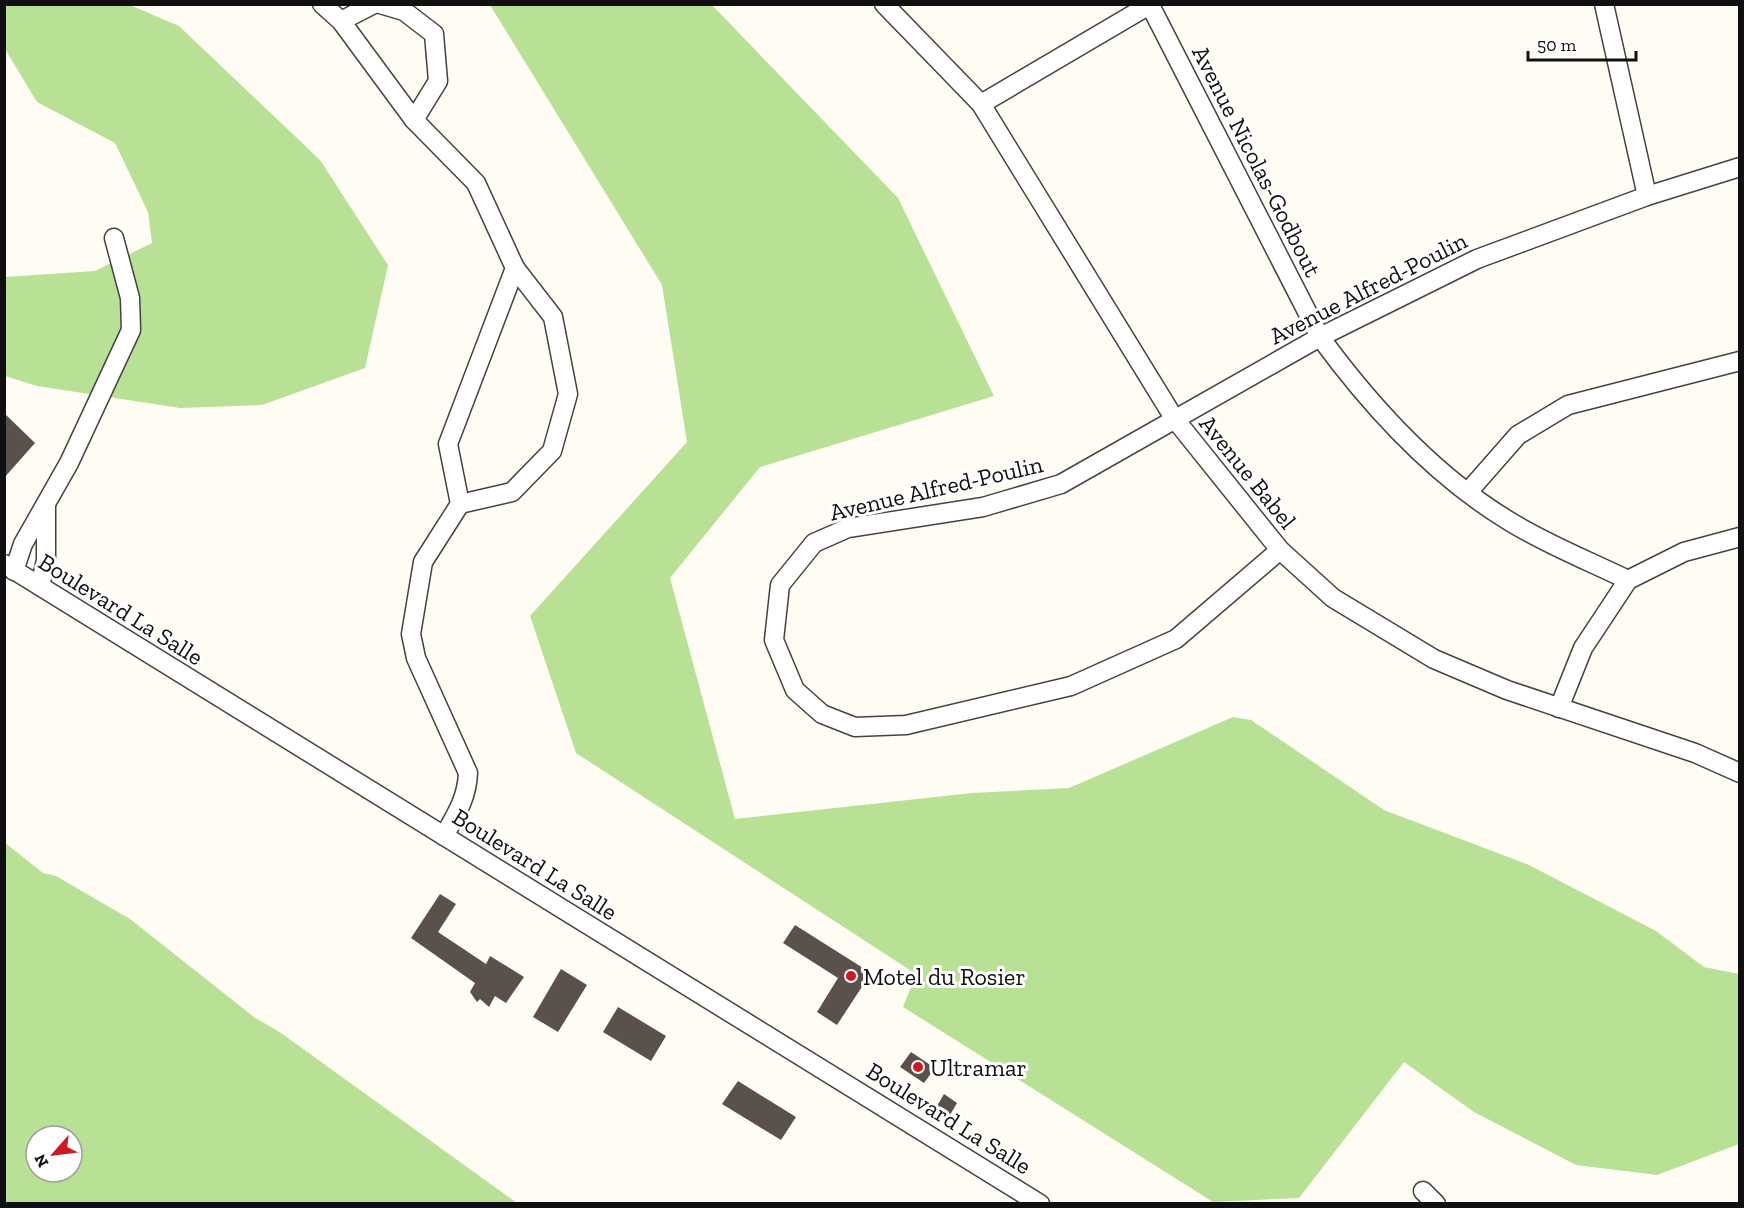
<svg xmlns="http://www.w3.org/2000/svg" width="1744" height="1208" font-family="'Zilla Slab',serif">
<rect width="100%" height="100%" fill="#fffcf3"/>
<g fill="#b8e195" fill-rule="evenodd">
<path d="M5,5H130L179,26L320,160L388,265L365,368L262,405L180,408L37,386L5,376V277L95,271L152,243L148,212L115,143L37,102L5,49Z"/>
<path d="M490,5H712L898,198L994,396L760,467L670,578L735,819L972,793L1069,788L1233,717L1251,720L1384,810L1529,865L1656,931L1704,967L1739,974V1144L1657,1175L1576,1165L1474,1112L1404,1062L1299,1198L1213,1202L903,1007L916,974L576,753L530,616L687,442L662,285Z"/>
<path d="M4,842L43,873L56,876L130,919L254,1017L281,1033L517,1203H5ZM36,1136H72V1172H36Z"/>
</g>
<g fill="#5a514b">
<path d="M4,413L35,443L4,478Z"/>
<path d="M440,894L456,904L438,932L486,964L490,956L524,977L506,1003L495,996L489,1007L480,999L477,1002L470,992L475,983L411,938Z"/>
<path d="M795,925L871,973L837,1025L817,1012L838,978L783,943Z"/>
<path d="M561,969L587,985L558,1032L533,1017Z"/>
<path d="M618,1007L666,1036L651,1061L603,1032Z"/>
<path d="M911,1052L935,1068L924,1083L900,1067Z"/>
<path d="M738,1081L796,1117L781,1140L722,1104Z"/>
<path d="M944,1094L957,1103L950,1115L937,1106Z"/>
</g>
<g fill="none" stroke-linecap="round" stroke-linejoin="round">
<defs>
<g id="minor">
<path d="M322,4L341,21L414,120L476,183L515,268L448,444L460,504L423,562L411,634L416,658L468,773C467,798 456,815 444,836"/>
<path d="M380,4L404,11L434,34L438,81L414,120"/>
<path d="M884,4L981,104L1174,418L1280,550L1333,598L1434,659L1507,690L1695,753L1740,773"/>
<path d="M1604,4L1647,196"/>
<path d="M1150,5L1320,337C1372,408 1433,475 1509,521C1546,544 1589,561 1628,580"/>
<path d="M341,21L374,4"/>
<path d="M981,104L1151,4"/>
<path d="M1468,492L1518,435L1568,405L1740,361"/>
<path d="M460,504L512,492L552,451L568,394L553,317L515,268"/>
<path d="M1280,550L1176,639L1071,686L906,725L855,727L822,714L795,690L774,640L780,585L814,543L848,528L983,507L1061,484L1320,337L1477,259L1647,196L1740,167"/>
<path d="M4,564L1040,1204"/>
<path d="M14,571L23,544L69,463L131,330L130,298L114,238"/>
<path d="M40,586L46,560V505"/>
<path d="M1559,708L1583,648L1628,580L1684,552L1740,537"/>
<path d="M1423,1191L1436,1204"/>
</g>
</defs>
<use href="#minor" stroke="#434343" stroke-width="21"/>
<use href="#minor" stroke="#fff" stroke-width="18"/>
</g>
<g fill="#d01823" stroke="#fff" stroke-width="2">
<circle cx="851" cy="976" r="6"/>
<circle cx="918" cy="1067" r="6"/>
</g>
<g text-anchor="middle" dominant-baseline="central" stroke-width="6" stroke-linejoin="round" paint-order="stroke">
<g font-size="24" fill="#101010" stroke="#fff">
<text transform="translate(1257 161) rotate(63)">Avenue Nicolas-Godbout</text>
<text transform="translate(1368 288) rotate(-27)">Avenue Alfred-Poulin</text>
<text transform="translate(1248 472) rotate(51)">Avenue Babel</text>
<text transform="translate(936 488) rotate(-13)">Avenue Alfred-Poulin</text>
<text transform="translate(121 609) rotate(32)">Boulevard La Salle</text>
<text transform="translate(535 864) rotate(32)">Boulevard La Salle</text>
<text transform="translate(949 1118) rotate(32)">Boulevard La Salle</text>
</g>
<g font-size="24" fill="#101010" stroke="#fff" text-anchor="start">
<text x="863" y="976">Motel du Rosier</text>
<text x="930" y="1067">Ultramar</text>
</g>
</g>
<rect width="1744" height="1208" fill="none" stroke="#101010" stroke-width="12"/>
<g transform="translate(54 1154) rotate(242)"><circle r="28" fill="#ffffff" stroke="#9f9f9f" stroke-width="1.5"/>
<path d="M0-4.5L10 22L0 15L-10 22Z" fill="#d01823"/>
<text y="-9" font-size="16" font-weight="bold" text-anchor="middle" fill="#101010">N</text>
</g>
<path d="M1528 51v9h108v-9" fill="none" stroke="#101010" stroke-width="3"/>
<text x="1537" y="51" font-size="18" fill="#101010" stroke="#ffffff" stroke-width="4.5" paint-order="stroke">50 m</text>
</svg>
